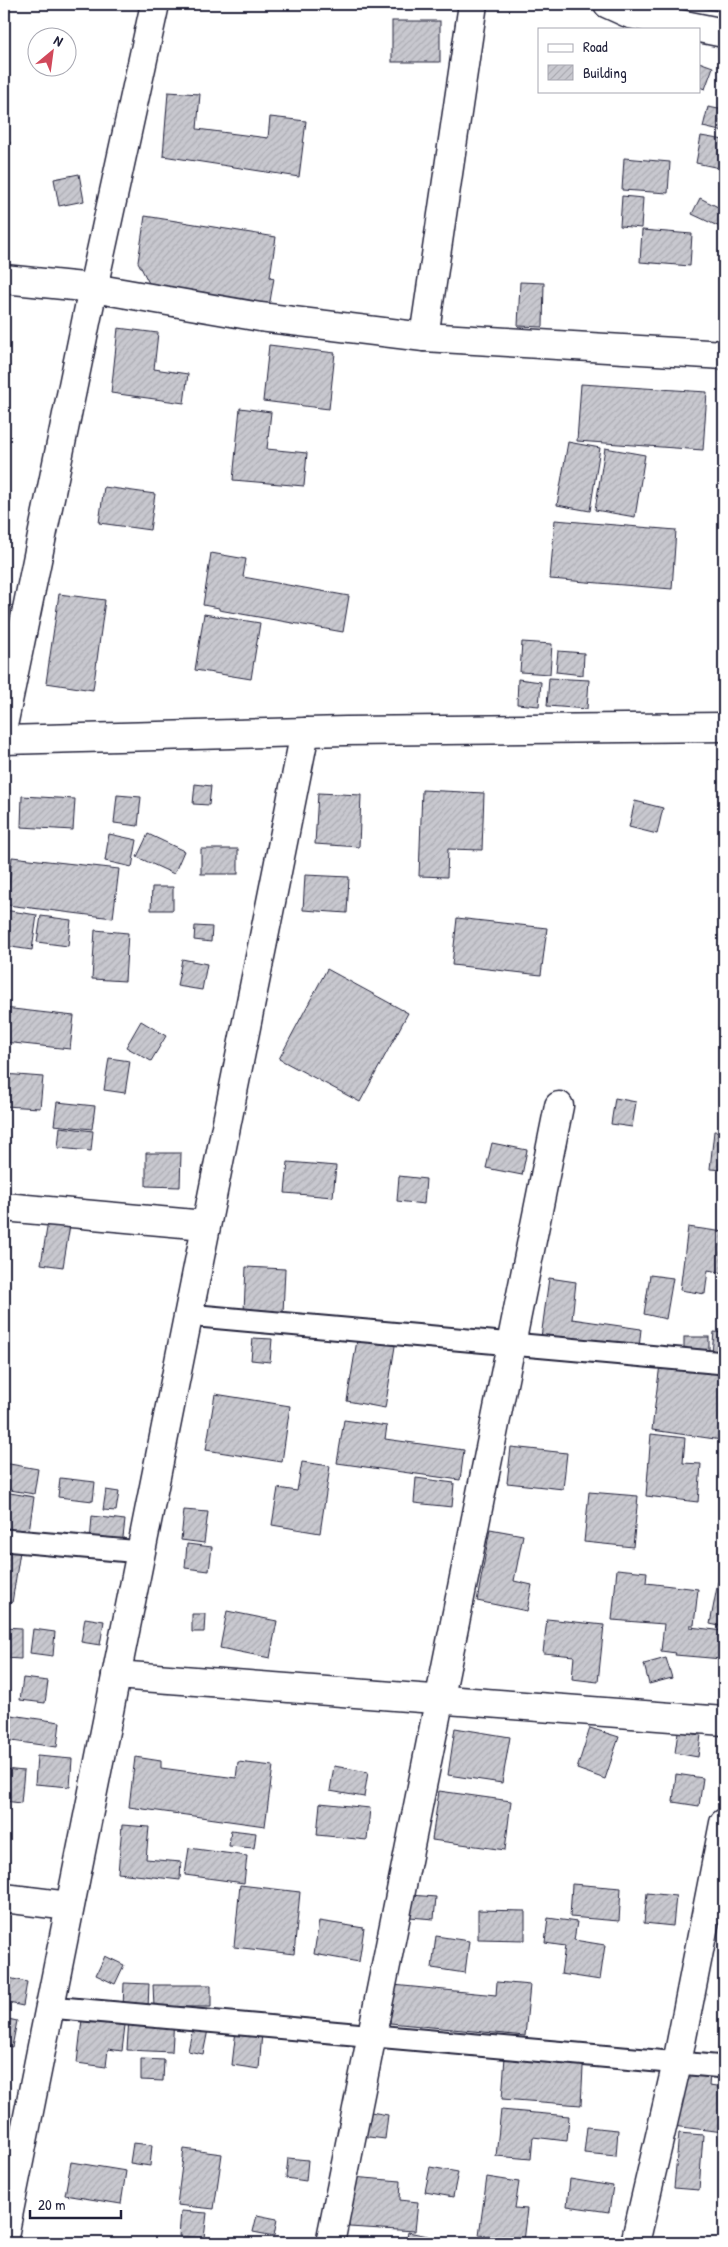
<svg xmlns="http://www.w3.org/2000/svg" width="728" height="2247" font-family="'Patrick Hand',sans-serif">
<defs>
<pattern id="building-hatch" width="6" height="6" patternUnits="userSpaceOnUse" patternTransform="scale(1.25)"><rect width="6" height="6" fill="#c8c8cf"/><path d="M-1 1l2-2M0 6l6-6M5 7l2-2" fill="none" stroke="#acacb3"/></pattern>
</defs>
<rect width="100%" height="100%" fill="#fff"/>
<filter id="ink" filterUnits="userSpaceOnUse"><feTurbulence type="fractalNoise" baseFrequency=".02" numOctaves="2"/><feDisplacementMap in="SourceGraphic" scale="10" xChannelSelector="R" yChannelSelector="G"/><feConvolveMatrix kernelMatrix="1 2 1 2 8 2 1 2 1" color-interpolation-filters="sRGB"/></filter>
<g filter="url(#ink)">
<g fill="url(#building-hatch)" stroke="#22223b">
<path d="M675,4H720L719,11Z"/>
<rect x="392" y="21" width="48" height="41"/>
<path d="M699,62L713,67L705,89L699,87Z"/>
<path d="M168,92L200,94L197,129L268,138L270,117L306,121L299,177L163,156Z"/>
<path d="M708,107L724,110V132L703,127Z"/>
<path d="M701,136L724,140V169L696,163Z"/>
<path d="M4,141L10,142L4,179Z"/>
<path d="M624,158L670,162L668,193L622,190Z"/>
<path d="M79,174L84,201L59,206L54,179Z"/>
<path d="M622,196L643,198L641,228L620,226Z"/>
<path d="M700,198L724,210V229L692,214Z"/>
<path d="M145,216L276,237L270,277L274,278L269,307L152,289L138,262Z"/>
<path d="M642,230L692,234L690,266L640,262Z"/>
<path d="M520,282L544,283L543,327L518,326Z"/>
<path d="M118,328L158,333L154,369L188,374L184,403L111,393Z"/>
<path d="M269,345L335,353L329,409L263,401Z"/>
<path d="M581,384L707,392L703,450L577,441Z"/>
<path d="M240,408L271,412L267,449L307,453L304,486L233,480Z"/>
<path d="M568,442L600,448L590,511L557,505Z"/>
<path d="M605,448L645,455L635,517L595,510Z"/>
<path d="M104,487L155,494L150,530L99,523Z"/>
<path d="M555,520L676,530L672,589L550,579Z"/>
<path d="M211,553L246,559L243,577L349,596L343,632L219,610V608L203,605Z"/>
<path d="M59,594L105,600L93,690L46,683Z"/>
<path d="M204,614L260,623L251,679L195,670Z"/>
<path d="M522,642L552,644L550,674L520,672Z"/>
<path d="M558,651L584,653L583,675L556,672Z"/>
<path d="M549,678L589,680L587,709L547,706Z"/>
<path d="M518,679L541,682L539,706L517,704Z"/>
<path d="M195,784L211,786L209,805L193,804Z"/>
<path d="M422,790L484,793L482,850L448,849L447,877L419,876Z"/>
<path d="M318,793L361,795L359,847L315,844Z"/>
<path d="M117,795L141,797L138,826L114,823Z"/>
<path d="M22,796L75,799L73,830L21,827Z"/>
<path d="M635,801L663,808L657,834L629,827Z"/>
<path d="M109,834L137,840L132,867L105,861Z"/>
<path d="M148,834L184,851L174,874L137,857Z"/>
<rect x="201" y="849" width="37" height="25"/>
<path d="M12,857L119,869L113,918L7,905Z"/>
<path d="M305,875L349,877L347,913L303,910Z"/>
<path d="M152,887H173V910H151Z"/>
<path d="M4,910L37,915L32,950L4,946Z"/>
<path d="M41,916L71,920L68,946L37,942Z"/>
<path d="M457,918L547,928L541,975L452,965Z"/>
<path d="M195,926L212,927L211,942L194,940Z"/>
<path d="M95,930L128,933L125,981L92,979Z"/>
<path d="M182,959L207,964L202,990L177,986Z"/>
<path d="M327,969L408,1013L360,1102L279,1059Z"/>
<path d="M4,1008L74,1016L70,1049L4,1042Z"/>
<path d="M141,1021L166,1036L151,1061L126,1047Z"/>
<path d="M109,1058L130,1061L125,1093L104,1090Z"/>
<path d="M4,1074L43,1077L40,1108L4,1106Z"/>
<path d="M615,1098L636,1102L632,1127L611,1124Z"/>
<path d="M57,1102L95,1106L92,1129L54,1125Z"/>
<path d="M60,1127L93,1131L91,1151L58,1148Z"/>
<path d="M714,1131L724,1132V1170L710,1169Z"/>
<path d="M492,1143L527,1150L522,1175L486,1168Z"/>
<path d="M146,1153H181L180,1187L146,1186Z"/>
<path d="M288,1162L336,1166L333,1197L285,1193Z"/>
<path d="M399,1176L426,1179L424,1204L397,1201Z"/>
<path d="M48,1222L70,1225L63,1267L41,1264Z"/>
<path d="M688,1227L724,1232V1273L708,1270L705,1294L680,1290Z"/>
<path d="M246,1267L285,1269L283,1313L244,1311Z"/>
<path d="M650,1275L673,1278L666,1319L644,1314Z"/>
<path d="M549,1278L576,1282L572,1319L641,1329L638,1358L540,1345Z"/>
<path d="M714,1332L724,1333V1365L711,1364Z"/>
<path d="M358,1334L396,1340L385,1408L347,1401Z"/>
<rect x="684" y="1337" width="25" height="26"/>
<path d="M253,1338L272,1339L270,1362L251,1360Z"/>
<path d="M660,1364L724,1373L722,1440L652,1430Z"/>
<path d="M215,1394L290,1406L282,1462L206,1450Z"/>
<path d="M344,1420L387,1426L385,1439L464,1450L460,1480L337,1463Z"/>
<path d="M651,1434L685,1438L683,1463L701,1464L698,1502L646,1496Z"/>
<path d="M511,1447L567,1453L563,1489L507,1483Z"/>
<path d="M302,1462L330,1466L320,1533L272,1525L278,1488L297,1491Z"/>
<path d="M4,1463L38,1469L34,1494L4,1489Z"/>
<path d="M60,1478L95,1482L93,1501L58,1497Z"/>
<path d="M416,1478L454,1483L452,1507L414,1503Z"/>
<path d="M106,1490L119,1492L116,1511L103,1510Z"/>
<path d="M4,1492L34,1497L28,1538L4,1533Z"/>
<path d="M589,1492L638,1496L633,1547L584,1542Z"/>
<path d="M184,1510L208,1512L204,1543L181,1540Z"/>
<path d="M92,1516L125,1520L122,1546L90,1543Z"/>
<path d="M490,1529L523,1535L514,1581L532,1585L527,1611L477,1601Z"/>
<path d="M4,1543L21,1545L12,1603L4,1601Z"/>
<path d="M187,1544L212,1547L209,1571L185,1568Z"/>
<path d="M617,1569L647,1572L646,1583L698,1589L694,1625H690V1627L724,1631L722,1659L675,1655L676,1653L661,1651L664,1624L612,1620Z"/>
<path d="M718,1582L724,1584V1627L710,1624Z"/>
<path d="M227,1611L277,1621L270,1658L220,1648Z"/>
<path d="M192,1614H205L204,1632H192Z"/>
<path d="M85,1618L104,1621L100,1645L81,1642Z"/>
<path d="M547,1619L604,1625L598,1682L572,1679L574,1656L543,1653Z"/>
<path d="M4,1627L21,1628V1659L4,1658Z"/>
<path d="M33,1629L55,1632L53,1656L30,1653Z"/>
<path d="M666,1658L672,1678L649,1684L644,1664Z"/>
<path d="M23,1678L48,1681L45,1703L20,1700Z"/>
<path d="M4,1714L60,1722L57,1747L4,1740Z"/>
<path d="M455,1728L510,1737L502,1783L448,1775Z"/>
<path d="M590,1728L619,1737L605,1779L577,1769Z"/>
<path d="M678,1732L701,1735L698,1757L675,1753Z"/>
<path d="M37,1756L72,1759L70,1787L35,1784Z"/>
<path d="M135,1757L161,1761V1768L236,1778L238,1762L273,1766L265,1826L129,1807Z"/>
<path d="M334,1766L368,1772L364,1797L330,1791Z"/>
<path d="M4,1769L24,1771L21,1803L4,1801Z"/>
<path d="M676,1774L703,1778L699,1806L673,1802Z"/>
<path d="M439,1791L511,1801L505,1850L432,1840Z"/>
<path d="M320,1803L370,1808L367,1840L317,1835Z"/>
<path d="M122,1825L149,1827L146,1859L181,1862L180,1880L118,1873Z"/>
<path d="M231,1830L256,1833L254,1848L229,1846Z"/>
<path d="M189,1848L247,1856L244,1883L185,1875Z"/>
<path d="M572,1884L621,1888L619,1921L570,1917Z"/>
<path d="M240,1885L300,1892L294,1954L234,1947Z"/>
<path d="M647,1893L676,1896L673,1926L644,1923Z"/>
<path d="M411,1895L436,1897L434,1919L409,1917Z"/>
<path d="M478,1910L525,1911V1940L478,1939Z"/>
<path d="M548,1918L577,1922L574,1940L605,1945L600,1980L561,1974L565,1946L545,1943Z"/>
<path d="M319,1921L364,1928L359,1962L314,1954Z"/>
<path d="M436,1936L469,1941L465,1973L432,1968Z"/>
<path d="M105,1956L124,1965L115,1984L96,1975Z"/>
<path d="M4,1977L27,1982L23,2006L4,2002Z"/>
<path d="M497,1982L530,1985L525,2036L390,2023L393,1985L496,1995Z"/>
<path d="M124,1983L149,1984L148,2008H123Z"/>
<path d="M153,1985H211V2007H154Z"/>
<path d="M83,2011L126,2017L122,2051L108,2049L106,2067L77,2063Z"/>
<path d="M129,2017L174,2019L172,2052L127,2050Z"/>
<path d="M4,2018L17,2021L12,2047L4,2045Z"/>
<path d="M194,2021L209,2025L203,2054L188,2051Z"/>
<path d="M236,2030L262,2033L259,2069L232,2065Z"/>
<path d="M506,2042L584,2049L581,2105L502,2099Z"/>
<path d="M141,2059L164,2060L163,2081L141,2080Z"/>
<path d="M679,2070L710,2075L709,2086L724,2088V2132L672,2126Z"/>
<path d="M501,2110L569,2116L567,2141L533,2137L531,2159L496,2156Z"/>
<path d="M365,2111L388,2115L385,2139L361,2136Z"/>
<path d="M587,2127L618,2130L616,2156L584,2153Z"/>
<path d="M679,2133L703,2135L699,2190L674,2188Z"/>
<path d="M133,2143L152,2145L150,2166L130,2163Z"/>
<path d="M184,2149L222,2154L214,2209L177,2205Z"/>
<path d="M288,2158L308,2160L306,2181L286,2178Z"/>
<path d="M71,2162L126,2171L121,2204L65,2195Z"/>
<path d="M430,2167L458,2172L453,2197L425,2192Z"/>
<path d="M352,2177L401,2181L400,2200L418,2202L415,2231L349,2227Z"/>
<path d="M487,2177L519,2182L515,2208L527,2209L523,2241L479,2235Z"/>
<path d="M570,2179L613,2186L609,2212L567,2206Z"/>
<path d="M181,2211L207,2213L204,2238L179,2236Z"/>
<path d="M257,2215L277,2219L274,2236L253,2232Z"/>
<path d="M408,2232L428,2236L427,2243H406Z"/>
</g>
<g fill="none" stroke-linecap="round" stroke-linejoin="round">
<defs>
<g id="pedestrian">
<path d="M188,1315L724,1363"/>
<path d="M4,1540L141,1552"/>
<path d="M50,2007L724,2067"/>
</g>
<g id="minor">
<path d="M608,4L630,14L724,33"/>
<path d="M4,279L93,288L260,317L424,337L724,355"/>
<path d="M424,337L473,4"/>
<path d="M4,721L93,288L155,4"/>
<path d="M4,1207L205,1225"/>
<path d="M116,1675L724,1721"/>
<path d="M4,1898L69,1906"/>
<path d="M4,2236L305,732"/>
<path d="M330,2243L559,1106"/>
<path d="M635,2243L677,2063L724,1823"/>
</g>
<path id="secondary" d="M4,740L346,731L724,727"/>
</defs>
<use href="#pedestrian" stroke="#22223b" stroke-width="25"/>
<use href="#minor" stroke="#22223b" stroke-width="31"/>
<use href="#secondary" stroke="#22223b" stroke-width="31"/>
<use href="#pedestrian" stroke="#fff" stroke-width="21"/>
<use href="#minor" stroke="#fff" stroke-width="28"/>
<use href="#secondary" stroke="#fff" stroke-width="28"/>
</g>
</g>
<rect width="728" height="2247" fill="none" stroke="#fff" stroke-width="20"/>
<rect x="10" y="10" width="708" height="2227" fill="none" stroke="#22223b" stroke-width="2" filter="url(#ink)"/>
<rect x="538" y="28" width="162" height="65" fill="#ffffff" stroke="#a7a7b1"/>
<rect x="548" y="44" width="25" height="8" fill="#ffffff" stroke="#a7a7b1"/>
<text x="583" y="52" font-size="15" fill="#22223b">Road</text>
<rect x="548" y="65" width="25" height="15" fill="url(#building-hatch)" stroke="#a7a7b1"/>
<text x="583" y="78" font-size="15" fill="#22223b">Building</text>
<g transform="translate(52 52) rotate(29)"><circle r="24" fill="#ffffff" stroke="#a7a7b1"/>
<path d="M0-4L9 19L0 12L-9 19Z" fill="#d1495b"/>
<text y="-8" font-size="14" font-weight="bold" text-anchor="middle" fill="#22223b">N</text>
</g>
<path d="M30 2210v8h91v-8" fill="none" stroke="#22223b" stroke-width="2.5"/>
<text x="38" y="2210" font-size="15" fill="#22223b" stroke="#ffffff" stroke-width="4" paint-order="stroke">20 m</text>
</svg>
